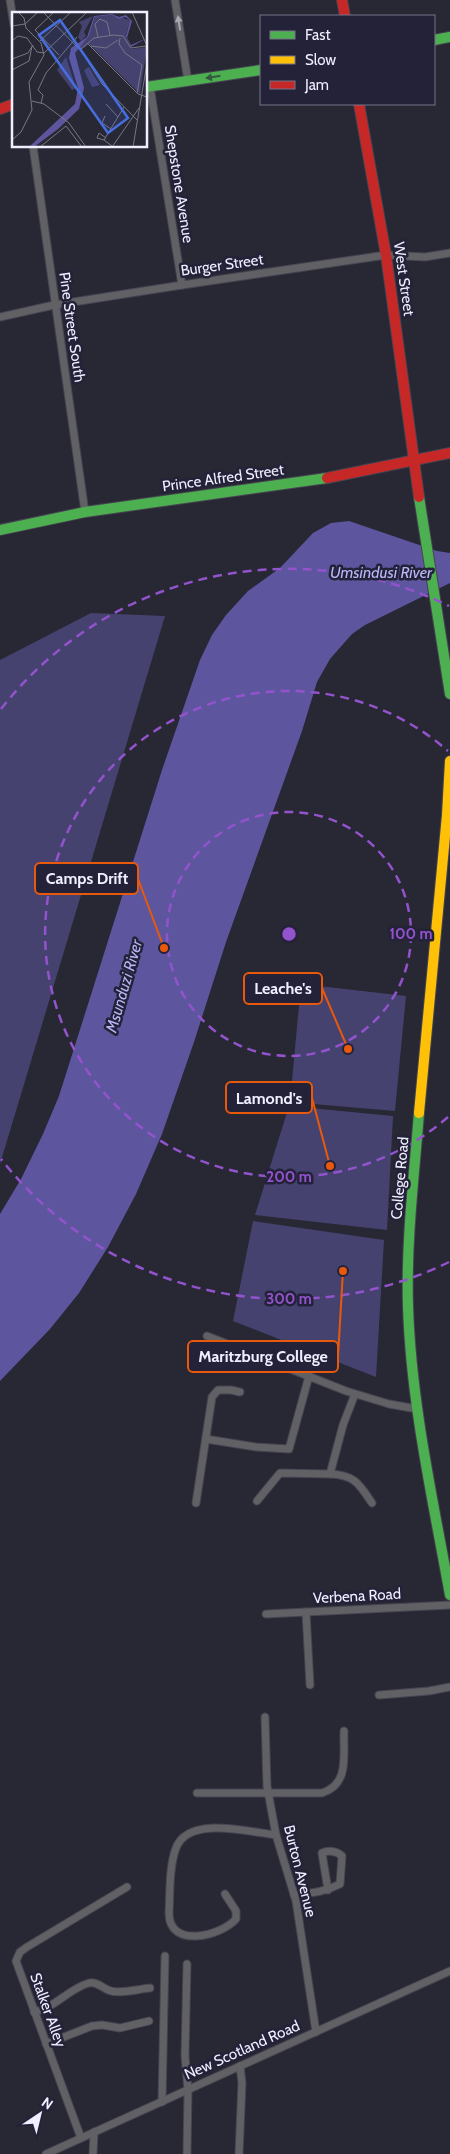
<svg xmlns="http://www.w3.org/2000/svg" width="450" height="2154" font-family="Cabin,sans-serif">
<rect width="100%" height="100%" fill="#282734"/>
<g fill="#454270">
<path d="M91,613L165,616L0,1164V660Z"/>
<path d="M301,984L406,996L395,1111L290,1102Z"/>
<path d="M289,1106L393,1116L387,1230L255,1215Z"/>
<path d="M253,1221L384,1240L376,1377L233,1321Z"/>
</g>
<path fill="#5d569f" d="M349,521L437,551L450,553V583L365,625L352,634L330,659L317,682L302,731L226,942L194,1042L162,1134L136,1194L108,1247L79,1293L50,1329L0,1381V1214L21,1179L43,1134L59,1096L162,770L200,660L212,635L226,615L248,591L280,568L313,533L331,523Z"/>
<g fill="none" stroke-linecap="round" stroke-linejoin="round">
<defs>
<g id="street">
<path d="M10,0L14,25"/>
<path d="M175,0L188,81"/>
<path d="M150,87L182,285"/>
<path d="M33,146L85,512"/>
<path d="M0,317L54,305L182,285L386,255L425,257L450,253"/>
<path d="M207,1336L346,1391L389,1404L417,1409"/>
<path d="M206,1439L256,1447L289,1449L309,1376"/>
<path d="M330,1474C355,1475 359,1484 372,1503"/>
<path d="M257,1501L280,1473L330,1474L343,1425L355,1394"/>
<path d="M196,1503L212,1397L218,1390H231L240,1392"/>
<path d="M306,1612L310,1685"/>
<path d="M266,1614L450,1605"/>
<path d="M379,1695L429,1691L450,1687"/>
<path d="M265,1717L267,1786L276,1835L296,1901L316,2032"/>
<path d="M197,1793H322C350,1784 343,1755 344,1731"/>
<path d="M225,1894L236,1911V1919C221,1936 170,1949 169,1914C170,1895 169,1866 176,1848C188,1815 249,1832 276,1835"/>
<path d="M294,1895C311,1893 325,1892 340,1884L342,1856C337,1851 328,1850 322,1853L328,1890"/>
<path d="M34,2012C55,2008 68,1989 89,1983C97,1981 103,1989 111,1991C122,1994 138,1989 150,1988"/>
<path d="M46,2044L92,2026L102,2025L120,2028L149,2021"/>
<path d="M162,2102L165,1956"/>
<path d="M81,2138L16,1961L20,1952L27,1947L127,1887"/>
<path d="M46,2154L450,1971"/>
<path d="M93,2154L94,2132"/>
<path d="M187,2154L188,2090L185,2056L187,1964"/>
<path d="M239,2154L242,2083L240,2066"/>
</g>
<g id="fast">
<path d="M434,40L450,37"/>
<path d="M146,87L261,70"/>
<path d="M419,497L450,694"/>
<path d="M0,530L85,512L327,478"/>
<path d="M419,1113C414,1177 406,1242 408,1306C411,1403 433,1500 450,1595"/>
</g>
<path id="slow" d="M419,1113L447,815L450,761"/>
<g id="jam">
<path d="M342,0L345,16"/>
<path d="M359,104L386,255L419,497"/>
<path d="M0,109L14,104"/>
<path d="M327,478L450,453"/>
</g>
</defs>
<use href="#street" stroke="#454450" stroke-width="9"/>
<use href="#fast" stroke="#454450" stroke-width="12"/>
<use href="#slow" stroke="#454450" stroke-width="12"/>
<use href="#jam" stroke="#454450" stroke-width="12"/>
<use href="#street" stroke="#606065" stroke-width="7"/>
<use href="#fast" stroke="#4caf50" stroke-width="10"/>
<use href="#slow" stroke="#ffc107" stroke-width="10"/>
<use href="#jam" stroke="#c62828" stroke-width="10"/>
</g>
<defs><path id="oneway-solid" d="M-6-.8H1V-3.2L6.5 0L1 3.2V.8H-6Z" transform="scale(1.25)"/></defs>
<use fill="#a8a8b2" href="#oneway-solid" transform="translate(179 23) rotate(-99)"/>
<use fill="#345a42" href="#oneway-solid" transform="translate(213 77) rotate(171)"/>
<g fill="none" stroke="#9253cc" stroke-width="2.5" stroke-dasharray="9 6">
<circle cx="289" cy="934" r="122"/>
<path d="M448 1117A243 243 0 1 1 448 751"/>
<path d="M449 1262A365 365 0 0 1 1 1159M1 709A365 365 0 0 1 449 606"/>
</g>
<g text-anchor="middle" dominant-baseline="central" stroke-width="5" stroke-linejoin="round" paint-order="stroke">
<g font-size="15" fill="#efefff" stroke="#242239">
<text transform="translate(179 184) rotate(81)">Shepstone Avenue</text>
<text transform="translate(222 265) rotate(-8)">Burger Street</text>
<text transform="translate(404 279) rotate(82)">West Street</text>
<text transform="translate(72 327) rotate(82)">Pine Street South</text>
<text transform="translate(223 478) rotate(-8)">Prince Alfred Street</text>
<text transform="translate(400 1178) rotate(-85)">College Road</text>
<text transform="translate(357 1596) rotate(-3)">Verbena Road</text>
<text transform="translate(300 1871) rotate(76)">Burton Avenue</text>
<text transform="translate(48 2010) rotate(70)">Stalker Alley</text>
<text transform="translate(242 2050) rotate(-24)">New Scotland Road</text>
</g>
<g font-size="16" font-style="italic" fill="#b9b7f8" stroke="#242239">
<text x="381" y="572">Umsindusi River</text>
<text transform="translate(124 986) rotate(-74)">Msunduzi River</text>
</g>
</g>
<g transform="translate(12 12)">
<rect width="135" height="135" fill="#282734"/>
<path d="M100,3L118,8L114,22L119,37L135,35L128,82L77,32L69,38L66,35L77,24L83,5ZM81,4L72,20L74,24L69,29L66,25L70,14L67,10ZM54,45L64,76L60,78L45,58ZM77,55L84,67L88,73L80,75L72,58Z" fill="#454270"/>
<path d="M100,2L107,5L114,3L120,9L115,26L119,33L135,26L119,35L114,24L118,8L113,5L107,7L100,3L83,5L77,24L63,41L72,76L67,97L46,117L22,135H17L63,92L66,76L57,46L59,36L75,25L82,4Z" fill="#5d569f"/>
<path fill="none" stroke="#787785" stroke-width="1" d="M31,0L70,40L90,72L125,108M120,0L135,34M0,14L13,12L26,0M23,18L47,43M23,18L42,0M86,25L83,12L88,7L95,10L98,23M108,26L107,32L113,41L130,53L125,81M0,29L6,24L15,26L25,40L32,41L74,1M28,29L59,0M75,31L126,82L135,85M79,34L94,36L106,28M68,38L82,26L102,23L111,24L119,36L134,34M0,47L16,41L21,33M0,58L17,49L20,34M20,89L32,92L57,111L74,135M29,91L31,83L26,78L34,61L65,25M94,92L106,105M93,104L90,111L99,117M0,128L9,120L20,98L17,70L32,43L29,31L14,16L12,6L6,0M92,128L85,126L87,121L94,126M100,134L92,128L112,95M28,135L54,114L70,135M100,135L127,96M121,135L135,51"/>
<path fill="#476ee0" fill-opacity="0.15" stroke="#476ee0" stroke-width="2.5" d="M48,8L116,106L96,121L27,23Z"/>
<rect width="135" height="135" fill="none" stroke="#efefff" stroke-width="2.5"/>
</g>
<circle cx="289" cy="934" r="8" fill="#9253cc" stroke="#242239" stroke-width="2.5"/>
<g font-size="15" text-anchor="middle" font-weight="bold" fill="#9253cc" stroke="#242239" stroke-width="5" stroke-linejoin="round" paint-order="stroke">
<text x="411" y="939">100 m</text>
<text x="289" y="1182">200 m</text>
<text x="289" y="1304">300 m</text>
</g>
<path fill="none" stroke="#e8590c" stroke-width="2" d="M164 948L138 879M348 1049L322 988M330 1166L312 1098M343 1271L338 1356"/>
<g fill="#e8590c" stroke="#242239" stroke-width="2">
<circle cx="164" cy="948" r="5"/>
<circle cx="348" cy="1049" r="5"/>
<circle cx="330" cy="1166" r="5"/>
<circle cx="343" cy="1271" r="5"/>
</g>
<g fill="#242239" stroke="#e8590c" stroke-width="2">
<rect x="35" y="863" width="103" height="31" rx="5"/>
<rect x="244" y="973" width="78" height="31" rx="5"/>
<rect x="226" y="1082" width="86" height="31" rx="5"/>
<rect x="188" y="1341" width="150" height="31" rx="5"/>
</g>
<g font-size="16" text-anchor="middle" font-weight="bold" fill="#efefff">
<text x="87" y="884">Camps Drift</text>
<text x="283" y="994">Leache's</text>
<text x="269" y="1104">Lamond's</text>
<text x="263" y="1362">Maritzburg College</text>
</g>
<rect x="260" y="15" width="175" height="90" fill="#242239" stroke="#757488"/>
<rect x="270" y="31" width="25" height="8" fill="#4caf50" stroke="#757488"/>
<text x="305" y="40" font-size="15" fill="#efefff">Fast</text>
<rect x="270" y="56" width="25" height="8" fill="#ffc107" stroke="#757488"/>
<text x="305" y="65" font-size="15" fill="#efefff">Slow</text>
<rect x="270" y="81" width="25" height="8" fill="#c62828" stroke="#757488"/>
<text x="305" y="90" font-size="15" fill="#efefff">Jam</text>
<g transform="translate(40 2114) rotate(35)" stroke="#242239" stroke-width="4" paint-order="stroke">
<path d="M0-4L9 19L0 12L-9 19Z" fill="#efefff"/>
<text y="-8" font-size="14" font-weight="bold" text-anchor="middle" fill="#efefff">N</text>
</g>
</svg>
